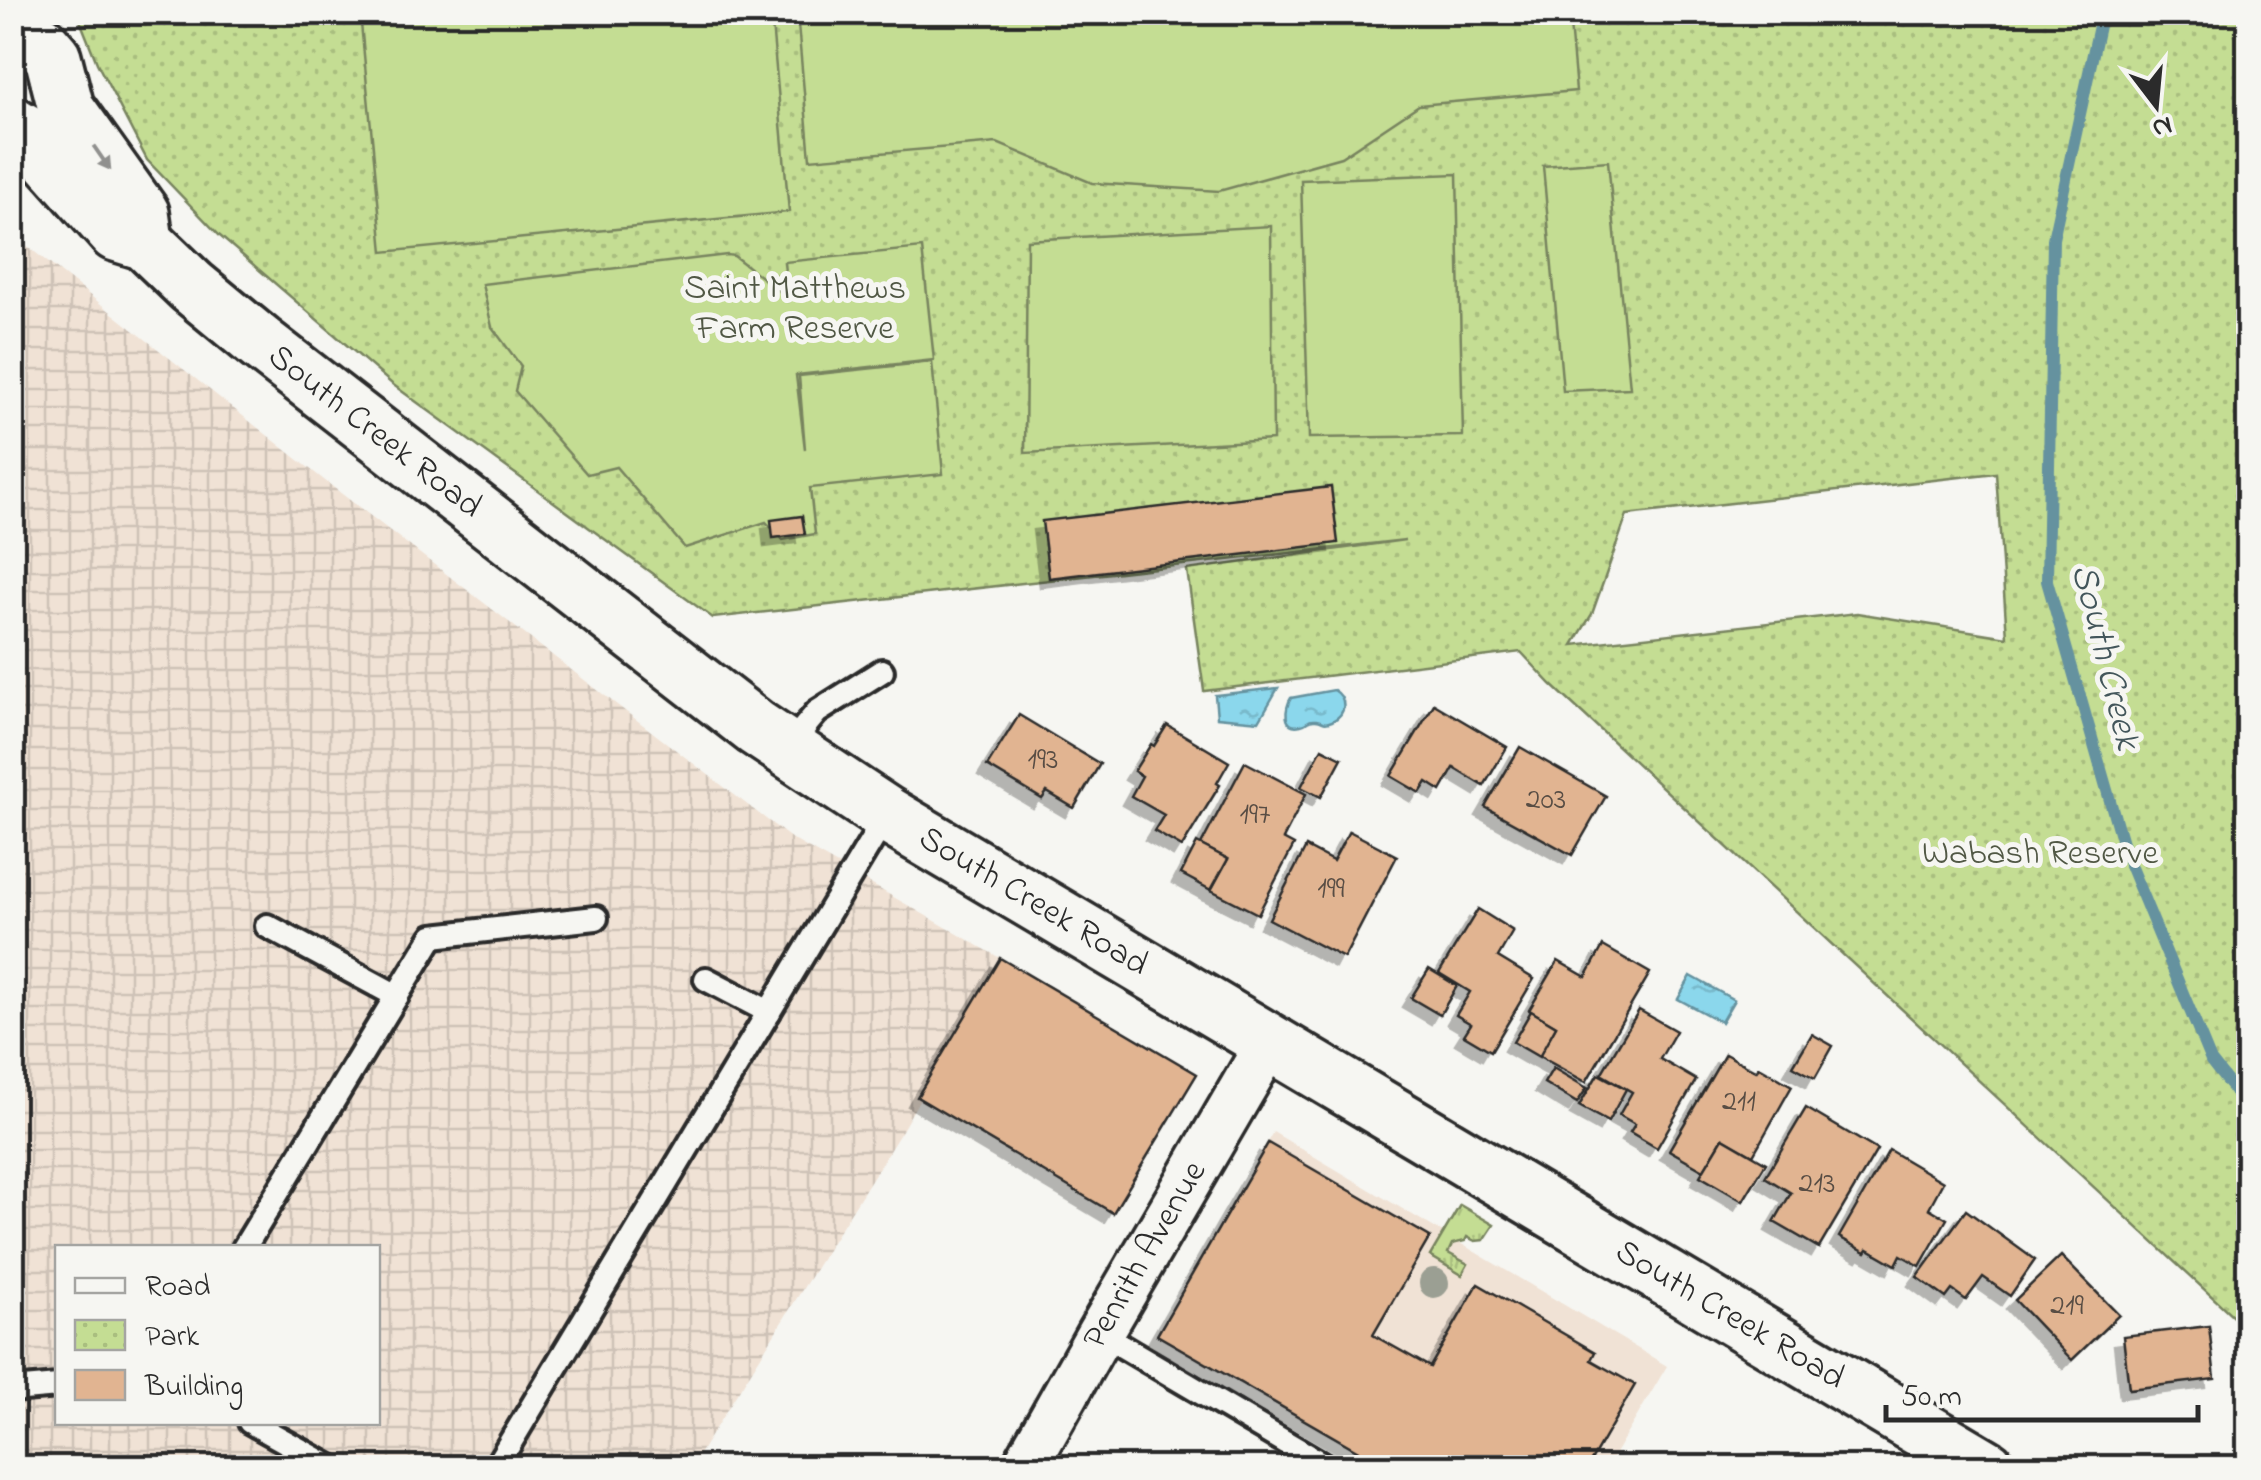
<svg xmlns="http://www.w3.org/2000/svg" width="2261" height="1480" font-family="'Indie Flower',sans-serif">
<defs>
<pattern id="industrial-grid" width="8" height="8" patternUnits="userSpaceOnUse" patternTransform="scale(2.5)"><rect width="8" height="8" fill="#f0e2d5"/><path d="M0 4h8M4 0v8" fill="none" stroke="#cec2b7"/></pattern>
<pattern id="grass-tufts" width="24" height="20" patternUnits="userSpaceOnUse" patternTransform="scale(2.5)"><rect width="24" height="20" fill="#c4dd93"/><path d="M3 7l-1-3M5 7V3M7 7l1-3M15 17l-1-3M17 17v-4M19 17l1-3" fill="none" stroke="#a9be7f"/></pattern>
<pattern id="park-dots" width="8" height="8" patternUnits="userSpaceOnUse" patternTransform="scale(2.5)"><rect width="8" height="8" fill="#c4dd93"/><path d="M2 2h.1M6 6h.1" fill="none" stroke="#a9be7f" stroke-width="1.8" stroke-linecap="round"/></pattern>
<pattern id="water-ripples" width="26" height="14" patternUnits="userSpaceOnUse" patternTransform="scale(2.5)"><rect width="26" height="14" fill="#8bd7ec"/><path d="M2 4q2-2 4 0t4 0M15 11q2-2 4 0t4 0" fill="none" stroke="#78b9cb"/></pattern>
<filter id="shadow"><feDropShadow dx="-9" dy="9" stdDeviation="0" flood-color="#0004"/></filter>
</defs>
<rect width="100%" height="100%" fill="#f6f6f2"/>
<filter id="ink" filterUnits="userSpaceOnUse"><feTurbulence type="fractalNoise" baseFrequency=".01" numOctaves="2"/><feDisplacementMap in="SourceGraphic" scale="20" xChannelSelector="R" yChannelSelector="G"/><feConvolveMatrix kernelMatrix="1 2 1 2 8 2 1 2 1" color-interpolation-filters="sRGB"/></filter>
<g filter="url(#ink)">
<path fill="#f0e2d5" d="M1273,1132L1667,1366L1607,1467H1385L1156,1335Z"/>
<path fill="url(#industrial-grid)" fill-rule="evenodd" d="M12,234L338,491L792,839L1000,958L901,1132L691,1467H13ZM58,1248H378V1422H58Z"/>
<path fill="url(#grass-tufts)" stroke="#78845f" stroke-width="2.5" d="M1460,1205L1494,1225L1484,1240L1475,1241L1467,1237L1465,1241L1452,1244L1448,1253L1468,1264L1462,1275L1430,1256Z"/>
<path fill="url(#park-dots)" stroke="#78845f" stroke-width="2.5" fill-rule="evenodd" d="M77,13H2248V1330L1551,684L1521,652L1204,691L1187,570L1405,540L713,618L392,384L220,236L147,160L97,63ZM1996,473L2007,637L1857,613L1573,645L1592,614L1627,515Z"/>
<g fill="#c4dd93" stroke="#78845f" stroke-width="2.5">
<path d="M360,13H771L789,212L383,252Z"/>
<path d="M797,13H1569L1576,91L1419,105L1341,157L1219,191L1092,183L997,143L810,159Z"/>
<path d="M1608,161L1630,388L1563,391L1543,166Z"/>
<path d="M1457,174L1463,436L1309,438L1301,180Z"/>
<path d="M1271,226L1273,440L1025,453L1027,240Z"/>
<path d="M922,248L934,360L796,375L805,449L799,376L932,362L943,474L810,488L815,534L783,540L766,522L685,548L616,467L587,474L515,391L521,366L492,327L482,284L727,255L734,256L782,293L788,302L784,262Z"/>
</g>
<g fill="url(#water-ripples)" stroke="#65929f" stroke-width="2.5">
<path d="M1278,688L1259,721L1217,717L1215,695Z"/>
<path d="M1334,690C1347,698 1347,714 1332,721C1322,725 1325,721 1316,720C1306,719 1310,723 1301,725C1282,730 1285,707 1291,698Z"/>
<path d="M1691,976L1734,1000L1721,1022L1678,999Z"/>
</g>
<g fill="none" stroke-linecap="round" stroke-linejoin="round">
<path stroke="#65929f" stroke-width="12" d="M2102,12L2053,239L2047,581L2125,853L2211,1061L2248,1108"/>
</g>
<g fill="#e1b491" stroke="#2b2b2b" stroke-width="2.5" filter="url(#shadow)">
<path d="M1331,487L1338,543L1049,578L1042,521Z"/>
<path d="M802,516L805,534L773,538L771,520Z"/>
<path d="M1434,704L1507,747L1484,786L1454,768L1441,791L1427,782L1420,793L1391,776Z"/>
<path d="M1019,715L1100,764L1074,808L1047,792L1042,799L987,766Z"/>
<path d="M1167,725L1229,762L1217,783L1220,785L1182,847L1154,831L1164,815L1131,796L1142,776L1134,771L1151,744L1154,746Z"/>
<path d="M1520,747L1606,796L1572,855L1485,807Z"/>
<path d="M1322,748L1342,758L1321,797L1301,787Z"/>
<path d="M1245,762L1306,794L1283,839L1294,845L1258,914L1211,890L1228,859L1201,845Z"/>
<path d="M1349,831L1397,856L1344,958L1269,919L1306,847L1333,861Z"/>
<path d="M1197,843L1228,859L1211,890L1181,874Z"/>
<path d="M1478,909L1513,931L1498,957L1534,979L1491,1051L1464,1035L1471,1024L1456,1015L1470,992L1439,973Z"/>
<path d="M1603,946L1650,973L1586,1082L1539,1056L1556,1026L1529,1010L1558,961L1586,977Z"/>
<path d="M1000,958L1197,1074L1113,1213L917,1097Z"/>
<path d="M1429,969L1457,986L1440,1015L1411,998Z"/>
<path d="M1639,1010L1676,1031L1660,1059L1696,1080L1657,1148L1630,1132L1635,1124L1619,1115L1632,1092L1601,1074Z"/>
<path d="M1531,1011L1556,1026L1539,1057L1513,1042Z"/>
<path d="M1812,1034L1833,1046L1815,1078L1793,1066Z"/>
<path d="M1725,1054L1756,1071L1759,1067L1792,1086L1753,1155L1723,1138L1704,1170L1669,1150Z"/>
<path d="M1553,1068L1587,1088L1577,1103L1544,1083Z"/>
<path d="M1598,1074L1626,1089L1608,1122L1579,1106Z"/>
<path d="M1806,1108L1877,1150L1819,1248L1774,1222L1791,1193L1765,1177Z"/>
<path d="M1723,1138L1766,1163L1743,1201L1700,1176Z"/>
<path d="M1268,1143L1430,1237L1373,1335L1430,1367L1478,1284L1595,1352L1591,1360L1635,1385L1587,1468H1388L1157,1335Z"/>
<path d="M1889,1150L1943,1182L1929,1208L1947,1219L1920,1266L1901,1255L1896,1265L1868,1249L1866,1252L1839,1237Z"/>
<path d="M1966,1210L2035,1260L2010,1296L1983,1277L1966,1300L1952,1290L1946,1298L1917,1277Z"/>
<path d="M2061,1256L2119,1315L2072,1360L2015,1300Z"/>
<path d="M2209,1326L2215,1379L2129,1389L2123,1336Z"/>
</g>
<g fill="none" stroke-linecap="round" stroke-linejoin="round">
<defs>
<g id="lane">
<path d="M787,748L817,712L882,671"/>
<path d="M267,926L397,996"/>
<path d="M706,979L769,1012"/>
<path d="M244,1248L433,936L596,918"/>
<path d="M1100,1333L1329,1468"/>
<path d="M12,1390L58,1386"/>
<path d="M250,1422L333,1468"/>
<path d="M495,1468L887,815"/>
</g>
<g id="street">
<path id="s1" d="M1024,1468L1100,1333L1269,1043"/>
</g>
<g id="secondary">
<path d="M12,33L26,35L40,42L53,57L66,108L141,213L144,234"/>
<path id="s2" d="M12,124L27,133L116,233L145,242L192,287L260,343L756,728L887,815L1987,1468"/>
</g>
</defs>
<use href="#lane" stroke="#2b2b2b" stroke-width="30"/>
<use href="#street" stroke="#2b2b2b" stroke-width="52"/>
<use href="#secondary" stroke="#2b2b2b" stroke-width="62"/>
<use href="#lane" stroke="#f6f6f2" stroke-width="22"/>
<use href="#street" stroke="#f6f6f2" stroke-width="45"/>
<use href="#secondary" stroke="#f6f6f2" stroke-width="55"/>
</g>
<circle fill="#9b9f93" cx="1434" cy="1283" r="15"/>
<defs><path id="oneway-solid" d="M-6-.8H1V-3.2L6.5 0L1 3.2V.8H-6Z" transform="scale(2.5)"/></defs>
<use fill="#90908e" href="#oneway-solid" transform="translate(102 158) rotate(55)"/>
</g>
<g text-anchor="middle" dominant-baseline="central" stroke-width="10" stroke-linejoin="round" paint-order="stroke">
<g font-size="30" fill="#584d44">
<text x="1043" y="761">193</text>
<text x="1546" y="801">203</text>
<text x="1255" y="816">197</text>
<text x="1331" y="890">199</text>
<text x="1739" y="1103">211</text>
<text x="1817" y="1185">213</text>
<text x="2067" y="1307">219</text>
</g>
<g font-size="35" fill="#515845" stroke="#f6f6f2">
<text x="795" y="289">Saint Matthews<tspan x="795" dy="40">Farm Reserve</tspan></text>
<text x="2040" y="854">Wabash Reserve</text>
</g>
<g font-size="35" fill="#2b2b2b" stroke="#f6f6f2">
<text stroke="none"><textPath href="#s2" startOffset="480">South Creek Road</textPath></text>
<text stroke="none"><textPath href="#s2" startOffset="1290">South Creek Road</textPath></text>
<text stroke="none"><textPath href="#s1" startOffset="245">Penrith Avenue</textPath></text>
<text stroke="none"><textPath href="#s2" startOffset="2100">South Creek Road</textPath></text>
</g>
<g font-size="38" font-style="italic" fill="#43565b" stroke="#f6f6f2">
<text transform="translate(2104 657) rotate(76)">South Creek</text>
</g>
</g>
<rect width="2261" height="1480" fill="none" stroke="#f6f6f2" stroke-width="50"/>
<rect x="25" y="25" width="2211" height="1430" fill="none" stroke="#2b2b2b" stroke-width="4" filter="url(#ink)"/>
<rect x="55" y="1245" width="325" height="180" fill="#f6f6f2" stroke="#a5a5a2" stroke-width="2.5"/>
<rect x="75" y="1278" width="50" height="15" fill="#f6f6f2" stroke="#a5a5a2" stroke-width="2.5"/>
<text x="145" y="1295" font-size="30" fill="#2b2b2b">Road</text>
<rect x="75" y="1320" width="50" height="30" fill="url(#park-dots)" stroke="#a5a5a2" stroke-width="2.5"/>
<text x="145" y="1345" font-size="30" fill="#2b2b2b">Park</text>
<rect x="75" y="1370" width="50" height="30" fill="#e1b491" stroke="#a5a5a2" stroke-width="2.5"/>
<text x="145" y="1395" font-size="30" fill="#2b2b2b">Building</text>
<g transform="translate(2156 105) rotate(164)" stroke="#f6f6f2" stroke-width="8" paint-order="stroke">
<path d="M0-8L18 38L0 25L-18 38Z" fill="#2b2b2b"/>
<text y="-15" font-size="28" font-weight="bold" text-anchor="middle" fill="#2b2b2b">N</text>
</g>
<path d="M1886 1405v15h312v-15" fill="none" stroke="#2b2b2b" stroke-width="5"/>
<text x="1901" y="1405" font-size="30" fill="#2b2b2b" stroke="#f6f6f2" stroke-width="8" paint-order="stroke">50 m</text>
</svg>
